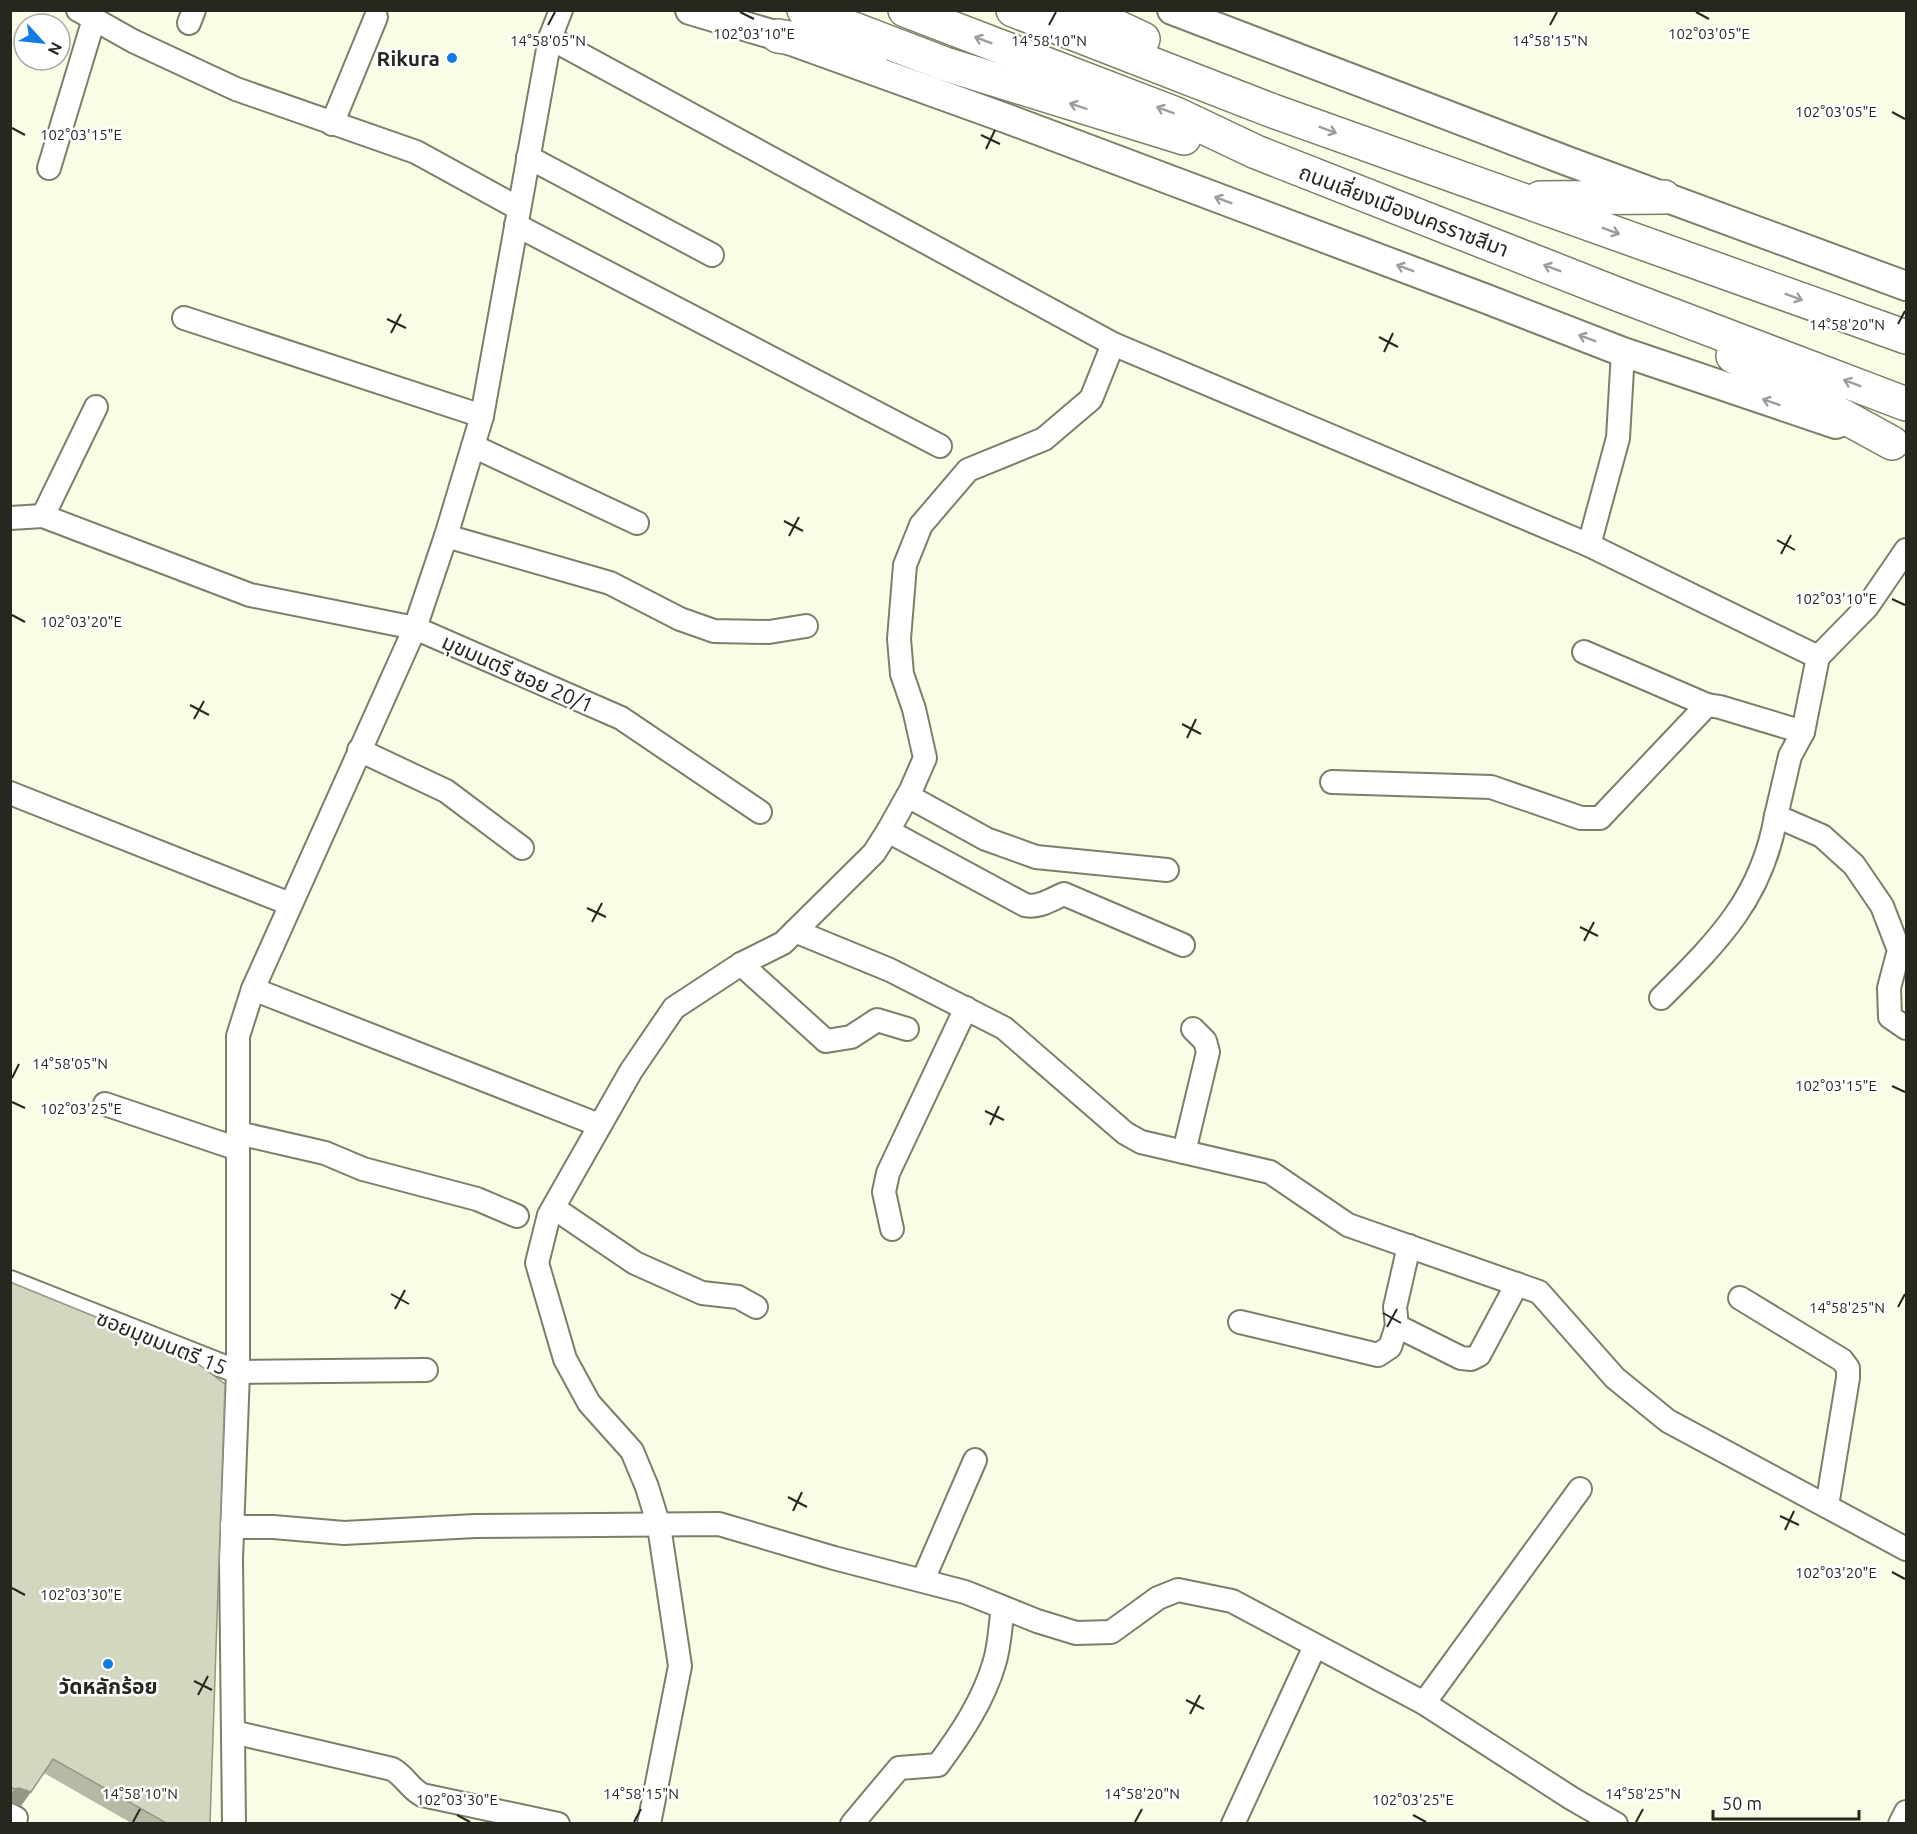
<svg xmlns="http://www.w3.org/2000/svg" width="1917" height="1834" font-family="Ubuntu,'Noto Sans Thai',sans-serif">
<rect width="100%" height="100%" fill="#f8fee5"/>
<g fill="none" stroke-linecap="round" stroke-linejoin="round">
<defs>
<g id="minor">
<path d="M78,10L133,41L236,89L416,152L518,208"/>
<path d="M189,23L194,10"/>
<path d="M550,38L1113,344L1589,545L1818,657"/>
<path d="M332,124L376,17"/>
<path d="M528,157L712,255"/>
<path d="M49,168L94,19"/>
<path d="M516,225L940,446"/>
<path d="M184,318L482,416"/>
<path d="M473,446L637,523"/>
<path d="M43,516L96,407"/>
<path d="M10,518L43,516L250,595L415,628L621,718L760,812"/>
<path d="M446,536L610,583L680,619L714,631L769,632L806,626"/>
<path d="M1589,545L1618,438L1623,352"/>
<path d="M1906,550L1867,607L1818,657L1803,732L1790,756L1776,816L1822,836L1854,865L1882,906L1899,950L1889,988L1890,1017L1906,1028"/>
<path d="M1584,652L1707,705"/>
<path d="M359,750L446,791L522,848"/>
<path d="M1332,782L1491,787L1581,818H1600L1707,705L1720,707L1803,732"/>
<path d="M10,793L290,904"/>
<path d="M908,796L986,839L1036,857L1167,870"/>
<path d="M888,831L1025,905C1039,908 1050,900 1064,894L1183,945"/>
<path d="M795,931L890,970L1004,1028L1125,1133L1141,1142L1270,1172L1348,1225L1539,1292L1615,1378L1668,1421L1906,1549"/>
<path d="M741,964L826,1041L851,1037L877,1020L907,1029"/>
<path d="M253,989L599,1125"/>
<path d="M1661,998C1718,941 1762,898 1776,816"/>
<path d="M105,1104L238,1149"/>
<path d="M238,1133L325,1153L363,1169L477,1199L517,1216"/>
<path d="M1184,1152L1208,1052L1205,1041L1193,1029"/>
<path d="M554,1208L635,1263L702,1293L738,1297L756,1307"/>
<path d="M892,1229L884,1192L888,1173L966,1008"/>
<path d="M1409,1246L1395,1307L1397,1326L1461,1358L1471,1359L1479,1355L1517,1284"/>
<path d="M10,1282L238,1372L426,1370"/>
<path d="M1740,1298L1842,1360L1848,1368V1378L1827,1506"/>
<path d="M1240,1322L1378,1355L1390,1347L1397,1326"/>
<path d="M231,1527H273L344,1533L475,1526L719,1524L834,1558L965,1592L1037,1621L1076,1633L1111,1632L1158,1598L1178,1590L1232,1601L1424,1703L1571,1798L1616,1824"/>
<path d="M923,1580L975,1460"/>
<path d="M1424,1703L1580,1489"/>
<path d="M233,1732L392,1769C405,1776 409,1788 422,1795L558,1824"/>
<path d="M10,1815L16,1818L14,1824"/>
<path d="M234,1824L231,1559L238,1372V1036L253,989L415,628L446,536L482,416L550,38L561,10"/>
<path d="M649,1824L680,1666L659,1526L647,1487L632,1451L589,1403L565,1359L537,1263L549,1215L631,1071L674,1008L741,964L783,943L874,853L888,831L911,790L925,758L914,709L902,674L899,639L905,565L921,525L968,470L1044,439L1091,399L1113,344"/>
<path d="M852,1824L899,1768L938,1765C961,1734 983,1701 994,1664C1000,1646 1000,1626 1003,1608"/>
<path d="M1233,1824L1315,1646"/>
<path d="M1900,1824L1906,1812"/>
</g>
<g id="major">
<path d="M690,10L778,36L1008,119L1484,298L1623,352L1836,424"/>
<path d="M1172,10L1570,162L1906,286"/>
</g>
<g id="highway">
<path d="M804,10L945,64L1184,138"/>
<path d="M905,10L1176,114L1256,152L1617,294L1906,404"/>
<path d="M1013,10L1273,111L1906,337"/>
<path d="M1081,10L1143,39"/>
<path d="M778,36L872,51"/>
<path d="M1540,198L1664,197"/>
<path d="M1733,356L1892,443"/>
</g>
</defs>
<use href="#minor" stroke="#797f69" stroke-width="26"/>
<use href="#major" stroke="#797f69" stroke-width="32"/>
<use href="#highway" stroke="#797f69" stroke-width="36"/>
<use href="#minor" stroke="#fff" stroke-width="22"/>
<use href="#major" stroke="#fff" stroke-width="28"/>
<use href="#highway" stroke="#fff" stroke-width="33"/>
</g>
<path fill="#b5baa5" d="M10,1282L210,1824H133L44,1773L21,1806L10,1802Z"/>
<path fill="#939786" d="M19,1788L31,1792L21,1806L10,1802V1795L15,1789Z"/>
<path fill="#d2d8c0" stroke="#939786" stroke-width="1.5" d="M10,1282L182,1352L225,1384L210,1824H168L53,1759L31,1792L19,1788L15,1789L10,1787Z"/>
<defs><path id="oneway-shaft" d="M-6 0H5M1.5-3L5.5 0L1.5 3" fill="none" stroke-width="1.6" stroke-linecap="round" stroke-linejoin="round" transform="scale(1.5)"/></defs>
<g stroke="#9d9e9a">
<use href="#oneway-shaft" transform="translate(983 40) rotate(-159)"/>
<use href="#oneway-shaft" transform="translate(1078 106) rotate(-162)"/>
<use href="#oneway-shaft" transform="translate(1165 110) rotate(-159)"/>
<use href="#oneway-shaft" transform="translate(1328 130) rotate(20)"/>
<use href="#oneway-shaft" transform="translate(1223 200) rotate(-159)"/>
<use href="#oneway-shaft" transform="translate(1611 231) rotate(20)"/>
<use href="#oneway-shaft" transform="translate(1405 268) rotate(-159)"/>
<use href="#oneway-shaft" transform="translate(1552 268) rotate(-159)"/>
<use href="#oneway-shaft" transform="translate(1794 297) rotate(20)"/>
<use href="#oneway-shaft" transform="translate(1587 338) rotate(-159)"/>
<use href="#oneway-shaft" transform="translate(1852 383) rotate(-159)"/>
<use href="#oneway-shaft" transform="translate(1771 402) rotate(-161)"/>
</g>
<path fill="none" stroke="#26281f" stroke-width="2" d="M740,12L754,19M1696,12L1709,19M548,25L555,12M1049,25L1056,12M1550,25L1557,12M1892,112L1905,119M12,128L25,135M981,135L1000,144M986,149L995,130M387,319L406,328M1898,324L1905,311M391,333L401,314M1379,337L1398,347M1384,352L1393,333M784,521L803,531M789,536L799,517M1777,540L1795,550M1781,554L1791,535M1892,599L1905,605M12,615L25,622M190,705L209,715M194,719L204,701M1182,724L1201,734M1187,738L1196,719M587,908L606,917M592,922L602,903M1580,927L1598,936M1584,941L1594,922M12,1078L19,1064M1892,1086L1905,1092M12,1102L25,1108M985,1111L1004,1120M990,1125L999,1106M391,1294L409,1304M1898,1307L1905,1294M395,1309L405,1290M1383,1313L1401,1323M1387,1327L1397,1309M788,1497L807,1507M793,1511L802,1492M1780,1516L1799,1525M1785,1530L1794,1511M1892,1572L1905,1579M12,1588L25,1595M194,1681L212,1690M198,1695L208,1676M1186,1700L1204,1709M1190,1714L1200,1695M457,1815L470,1822M1413,1815L1426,1822M133,1822L140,1809M634,1822L641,1809M1135,1822L1142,1809M1636,1822L1643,1809"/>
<g fill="#157be4" stroke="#fff" stroke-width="2">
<circle cx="452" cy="58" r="6"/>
<circle cx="108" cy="1664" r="6"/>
</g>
<g text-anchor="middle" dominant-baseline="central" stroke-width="5" stroke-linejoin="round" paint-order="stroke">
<g font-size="21" font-weight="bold" fill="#26281f" stroke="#fff" text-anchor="end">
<text x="440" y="58">Rikura</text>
<text x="108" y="1686" text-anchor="middle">วัดหลักร้อย</text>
</g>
<g font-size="21" fill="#26281f" stroke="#fff">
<text transform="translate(1404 210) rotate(21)">ถนนเลี่ยงเมืองนครราชสีมา</text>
<text transform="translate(518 673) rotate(24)">มุขมนตรี ซอย 20/1</text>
<text transform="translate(162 1342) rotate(22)">ซอยมุขมนตรี 15</text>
</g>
</g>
<g font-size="15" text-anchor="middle" fill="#26281f" stroke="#fff" stroke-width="5" stroke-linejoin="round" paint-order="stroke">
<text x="754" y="39">102°03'10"E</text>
<text x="1709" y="39">102°03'05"E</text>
<text x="548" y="46">14°58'05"N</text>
<text x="1049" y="46">14°58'10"N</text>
<text x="1550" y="46">14°58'15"N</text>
<text x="1836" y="117">102°03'05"E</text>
<text x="81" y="140">102°03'15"E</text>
<text x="1847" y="330">14°58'20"N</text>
<text x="1836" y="604">102°03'10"E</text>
<text x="81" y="627">102°03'20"E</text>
<text x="70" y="1069">14°58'05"N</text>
<text x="1836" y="1091">102°03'15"E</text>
<text x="81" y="1114">102°03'25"E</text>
<text x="1847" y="1313">14°58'25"N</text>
<text x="1836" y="1578">102°03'20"E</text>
<text x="81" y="1600">102°03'30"E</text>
<text x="140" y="1799">14°58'10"N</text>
<text x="641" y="1799">14°58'15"N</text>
<text x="1142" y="1799">14°58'20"N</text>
<text x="1643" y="1799">14°58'25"N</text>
<text x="457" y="1805">102°03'30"E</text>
<text x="1413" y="1805">102°03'25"E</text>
</g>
<rect width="1917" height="1834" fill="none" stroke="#26281f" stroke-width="24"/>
<g transform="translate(42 42) rotate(117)"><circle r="28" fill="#ffffff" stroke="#a8a9a5" stroke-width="1.5"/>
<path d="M0-4.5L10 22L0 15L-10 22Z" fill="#157be4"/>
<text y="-9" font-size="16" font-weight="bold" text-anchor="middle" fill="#26281f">N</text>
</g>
<path d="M1713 1810v9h146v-9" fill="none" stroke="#26281f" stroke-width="3"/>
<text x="1722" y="1810" font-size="18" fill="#26281f" stroke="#ffffff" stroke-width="4.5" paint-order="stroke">50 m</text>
</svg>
